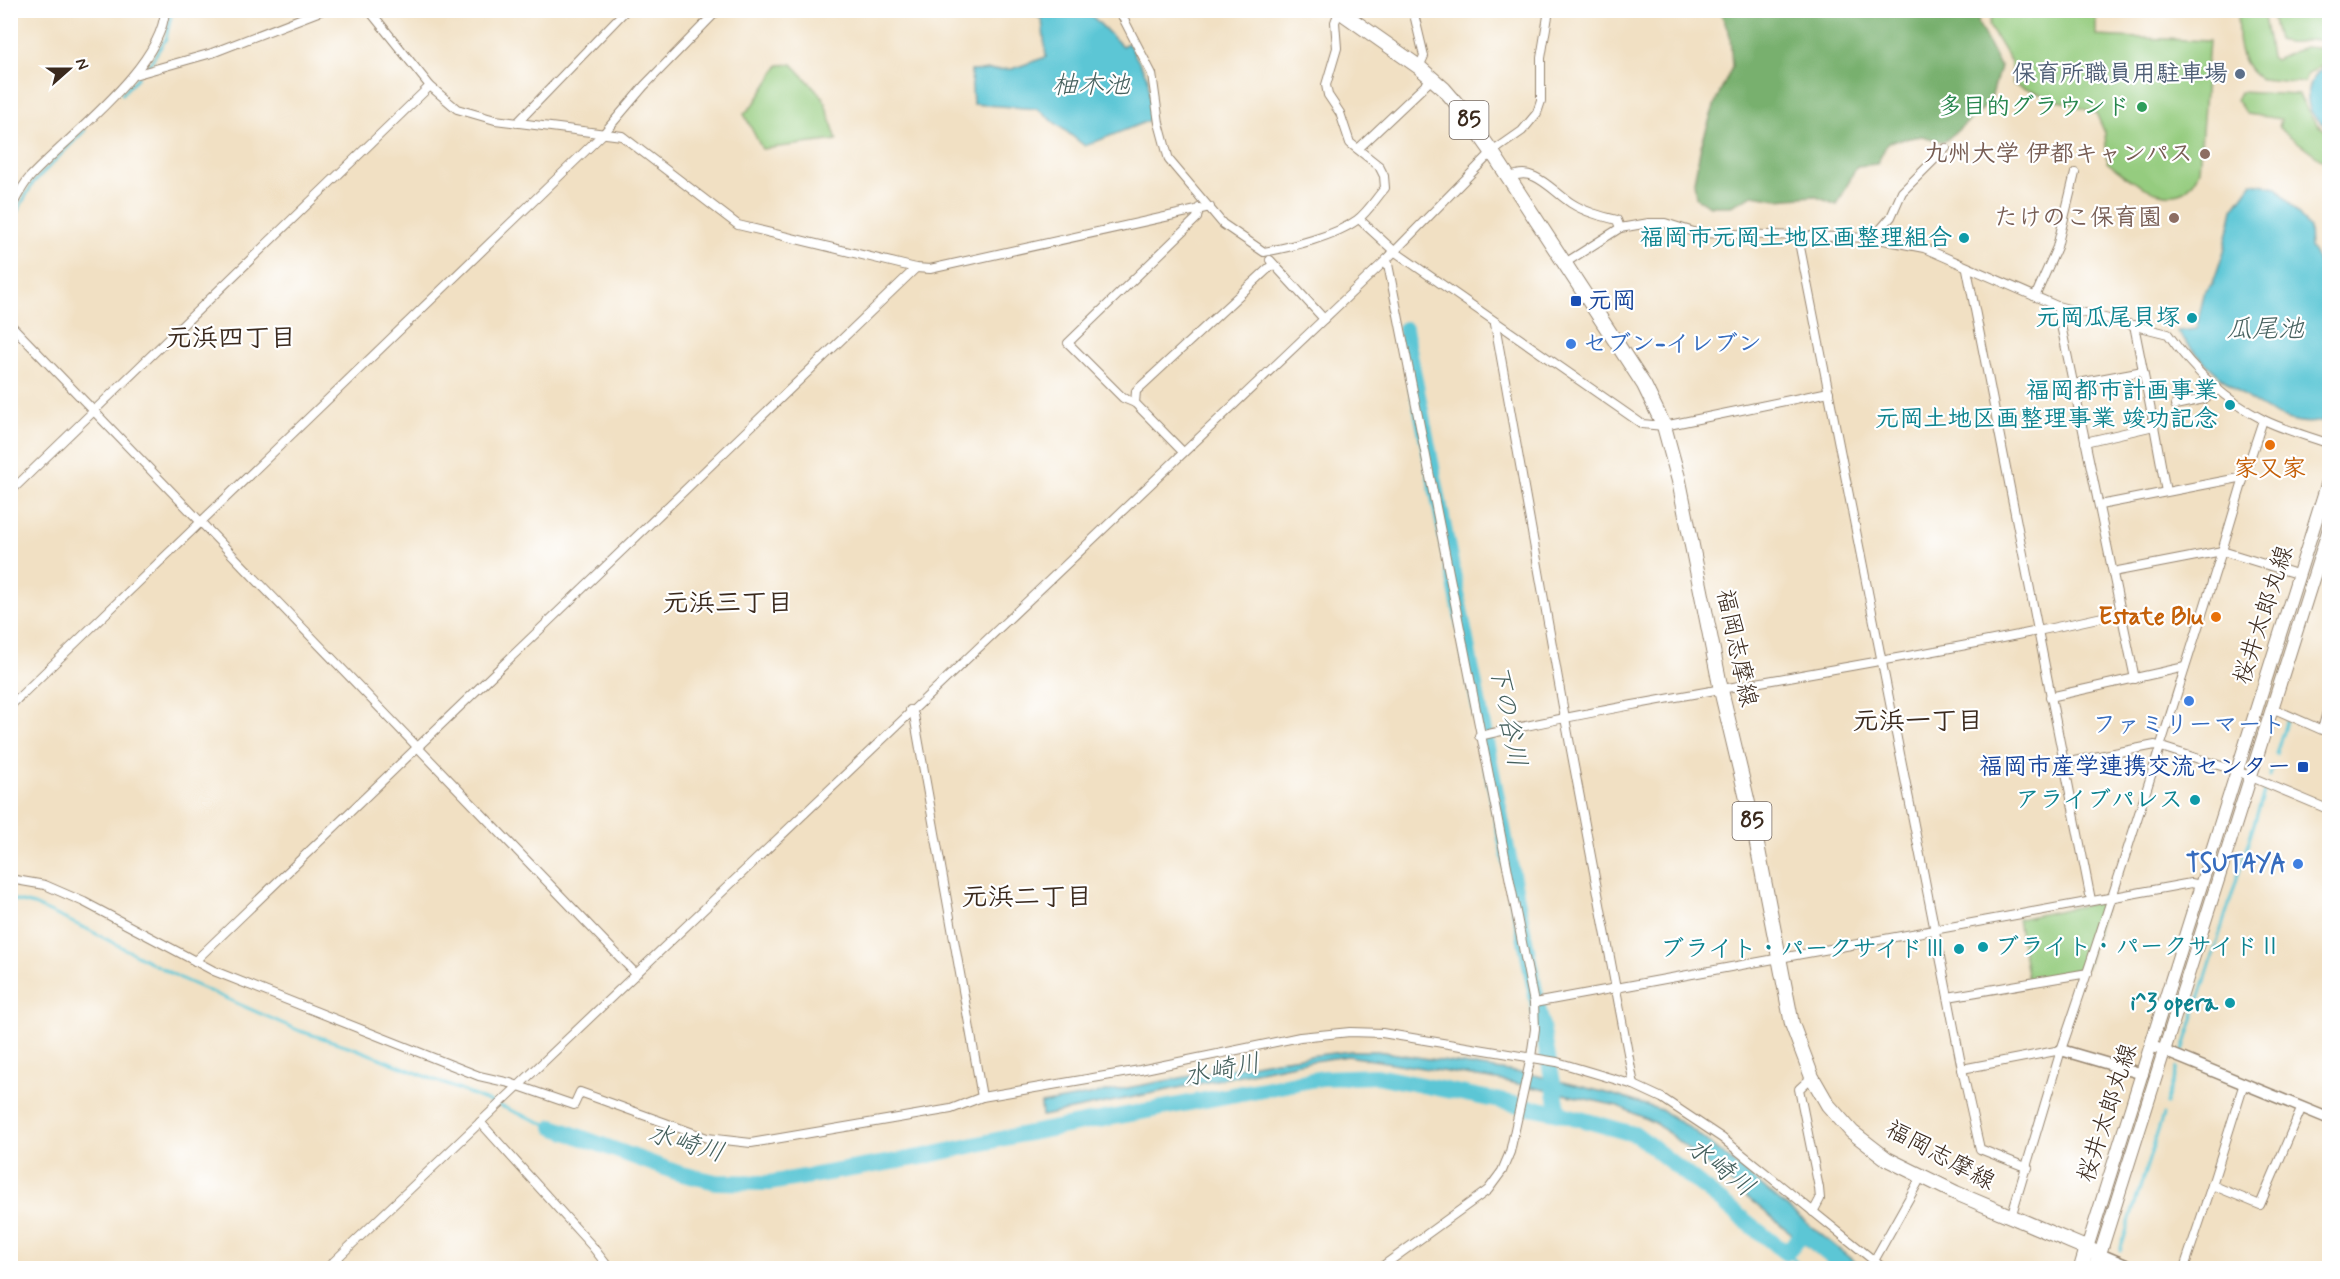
<svg xmlns="http://www.w3.org/2000/svg" width="2340" height="1279" font-family="Mynerve,'Klee One',sans-serif">
<rect width="100%" height="100%" fill="#fff"/>
<filter id="ink" filterUnits="userSpaceOnUse"><feTurbulence type="fractalNoise" baseFrequency=".0167" numOctaves="2"/><feDisplacementMap in="SourceGraphic" scale="12" xChannelSelector="R" yChannelSelector="G"/><feConvolveMatrix kernelMatrix="1 2 1 2 8 2 1 2 1" color-interpolation-filters="sRGB"/></filter>
<filter id="wash" filterUnits="userSpaceOnUse"><feTurbulence type="fractalNoise" baseFrequency=".008" numOctaves="4" result="noise"/><feDisplacementMap in="SourceGraphic" scale="24" xChannelSelector="R" yChannelSelector="G"/><feGaussianBlur stdDeviation="1.35" result="paint"/><feColorMatrix in="noise" values="0 0 0 0 0 0 0 0 0 0 0 0 0 0 0 0 0 1.4 0 .05"/><feComposite in="paint" operator="in"/></filter>
<g filter="url(#wash)">
<rect width="100%" height="100%" fill="#f1e0c3"/>
<g fill="#95cc7f" stroke="#687b4e" stroke-width="1.5">
<path d="M2001,11H2096V36L2209,41L2199,170C2183,218 2133,184 2107,162L2105,133L2096,113L2013,85L2011,62L1989,26L1991,18Z"/>
<path d="M2239,11H2263L2271,57L2275,60L2304,47L2329,49V60L2307,75L2304,83L2261,79C2237,64 2236,36 2239,11Z"/>
<path d="M2271,11H2329V42C2312,35 2296,47 2278,40Z"/>
<path d="M792,64L823,97L837,140L762,149L744,114L754,104L779,65Z"/>
<path d="M2240,92L2298,95C2310,110 2310,124 2329,132V165L2279,128L2281,119L2247,114L2236,100Z"/>
<path d="M2100,902L2104,908L2086,968L2028,981L2018,919Z"/>
</g>
<path fill="#78b06e" stroke="#5a6d46" stroke-width="1.5" d="M1720,11H1981L1978,23L2000,66L1990,103L1944,142L1922,136L1888,142L1877,164L1857,166L1837,205L1814,196L1777,199L1753,195L1731,206H1710L1696,198L1694,181L1701,146L1715,103L1732,67L1730,35Z"/>
<g fill="#5bc6d5" stroke="#4b787a" stroke-width="1.5">
<path d="M1031,11H1087L1122,46L1128,43L1148,78L1151,117L1148,121L1085,146L1037,109L973,104L971,71L1012,69L1046,57L1042,20Z"/>
<path d="M2329,63V127C2298,115 2304,77 2329,63Z"/>
<path d="M2252,183L2277,187L2309,228L2310,247L2321,267L2329,274V410L2322,421C2273,434 2205,366 2177,331L2196,329L2205,291L2213,283L2224,251L2233,209Z"/>
<path d="M1351,1051H1377L1534,1075L1611,1094L1661,1110L1693,1130L1862,1268H1834L1657,1124L1618,1106L1509,1082L1348,1056L1299,1063L1042,1116L1041,1104L1276,1060Z"/>
</g>
<g fill="none" stroke-linecap="round" stroke-linejoin="round">
<g stroke="#5bc6d5" stroke-width="3">
<path d="M147,68L166,39L172,10"/>
<path d="M122,94L138,77"/>
<path d="M10,224L33,183L85,130"/>
<path d="M2276,754L2286,721"/>
<path d="M2270,776L2272,767"/>
<path d="M10,899L34,905L87,929L184,980L300,1031L354,1048L553,1127"/>
<path d="M2183,1051L2264,792"/>
<path d="M2166,1104L2177,1068"/>
<path d="M2120,1251L2163,1115"/>
<path d="M1786,1253L1804,1268"/>
</g>
<g stroke="#5bc6d5" stroke-width="16">
<path d="M1405,329L1559,1113"/>
<path d="M553,1127L678,1173L716,1182L769,1183L921,1157L1014,1136L1322,1078L1377,1076L1559,1113L1637,1135L1786,1253L1803,1233L1845,1268"/>
</g>
</g>
</g>
<g filter="url(#ink)">
<g fill="none" stroke-linecap="round" stroke-linejoin="round">
<defs>
<g id="minor">
<path d="M369,10L430,86L457,109L495,120L622,136L738,225L916,268L930,269L1210,207"/>
<path d="M1119,10L1152,74L1159,123L1169,160L1223,224L1264,252C1291,247 1335,236 1357,220C1368,212 1376,198 1385,188L1384,176L1379,166L1350,143L1340,113L1328,95L1326,85L1337,48L1335,22L1339,12"/>
<path d="M1413,10L1424,56L1419,67"/>
<path d="M134,75L212,53L323,10"/>
<path d="M517,123L626,10"/>
<path d="M1358,149L1433,78"/>
<path d="M1510,178C1533,164 1552,191 1571,203C1585,212 1601,216 1617,220L1620,228"/>
<path d="M10,209C16,199 22,186 30,177C68,136 162,68 165,10"/>
<path d="M1359,219L1394,251L1642,424L1664,426L1829,392"/>
<path d="M1798,237L1948,997"/>
<path d="M1873,238L1891,217L1902,192L1946,148"/>
<path d="M1270,260L1324,319"/>
<path d="M1565,263L1620,228L1649,223H1665L1697,233L1873,238L1924,248L2057,306L2168,334C2193,370 2224,400 2264,420C2284,430 2308,436 2330,444"/>
<path d="M1967,269L2091,900"/>
<path d="M2035,297L2057,247L2075,173"/>
<path d="M2057,306L2135,679"/>
<path d="M10,324L636,974"/>
<path d="M1495,324L1565,718L1634,1085"/>
<path d="M2073,384L2143,371"/>
<path d="M1135,403L1136,391L1273,264"/>
<path d="M2175,405L2204,399L2217,390"/>
<path d="M2154,426L2166,492"/>
<path d="M2085,442L2154,426L2134,325"/>
<path d="M1183,452L1135,403L1123,398L1068,343L1197,218L1199,208"/>
<path d="M2244,477L2222,551L2300,575"/>
<path d="M10,492L430,86"/>
<path d="M2100,505L2244,477L2263,420"/>
<path d="M2050,697L2185,667"/>
<path d="M10,706L604,133L644,86L718,10"/>
<path d="M2272,708L2322,730L2330,701"/>
<path d="M910,710L914,715L982,1097"/>
<path d="M1479,736C1691,689 1908,662 2120,613"/>
<path d="M2064,763L2155,745L2237,771L2330,810"/>
<path d="M10,879L45,885L84,902L214,971L479,1076L510,1083L574,1105L580,1092L707,1138L751,1143L951,1109L982,1097L1140,1070L1300,1037L1350,1032L1382,1033L1557,1062L1634,1085L1662,1098L1722,1138L1883,1268"/>
<path d="M195,961L916,268"/>
<path d="M2088,973L1948,997L1962,1069L2061,1050C2118,885 2169,718 2222,551L2113,572"/>
<path d="M1534,1003L2191,883L2201,885"/>
<path d="M1962,1069L1980,1149L2028,1168"/>
<path d="M1812,1077L1799,1089L1819,1188L1820,1199L1813,1212"/>
<path d="M2244,1083L2212,1185L2260,1205L2302,1107"/>
<path d="M480,1122L592,1246L609,1268"/>
<path d="M2011,1217L2061,1050"/>
<path d="M327,1268L1387,259L1492,152L1522,131L1537,113L1541,101V58L1549,10"/>
<path d="M1380,1268L1488,1190L1502,1171L1510,1152L1531,1057L1535,1029L1534,1003L1387,259"/>
<path d="M1870,1268L1921,1177"/>
<path d="M2184,1268L2212,1185"/>
</g>
<g id="tertiary">
<path d="M2152,1046L2330,1119"/>
<path d="M2061,1050L2143,1074"/>
<path d="M2100,1254L2133,1268"/>
</g>
<g id="secondary">
<path d="M2087,1248L2330,475"/>
<path d="M2100,1254L2330,525"/>
</g>
<g id="primary">
<path d="M1338,10L1419,67L1444,89L1463,111L1492,152L1644,385L1664,426L1679,481L1721,690L1753,824L1792,1024L1812,1077L1828,1105L1852,1132L1887,1159L1956,1193L2100,1254L2095,1268"/>
<path d="M2081,1268L2087,1248"/>
</g>
</defs>
<use href="#minor" stroke="#968570" stroke-width="10"/>
<use href="#tertiary" stroke="#968570" stroke-width="13"/>
<use href="#secondary" stroke="#968570" stroke-width="14"/>
<use href="#primary" stroke="#968570" stroke-width="16"/>
<use href="#minor" stroke="#fff" stroke-width="8"/>
<use href="#tertiary" stroke="#fff" stroke-width="10"/>
<use href="#secondary" stroke="#fff" stroke-width="12"/>
<use href="#primary" stroke="#fff" stroke-width="14"/>
</g>
</g>
<circle fill="#5c6f8a" stroke="#fff" stroke-width="2" cx="2240" cy="74" r="6"/>
<circle fill="#2e9e5b" stroke="#fff" stroke-width="2" cx="2142" cy="107" r="6"/>
<g fill="#8d6e63" stroke="#fff" stroke-width="2">
<circle cx="2205" cy="154" r="6"/>
<circle cx="2174" cy="218" r="6"/>
</g>
<g fill="#0f9aa8" stroke="#fff" stroke-width="2">
<circle cx="1964" cy="238" r="6"/>
<circle cx="2192" cy="318" r="6"/>
<circle cx="2230" cy="405" r="6"/>
<circle cx="2195" cy="800" r="6"/>
<circle cx="1983" cy="947" r="6"/>
<circle cx="1959" cy="949" r="6"/>
<circle cx="2230" cy="1003" r="6"/>
</g>
<g fill="#1a4fb4" stroke="#fff" stroke-width="2">
<rect x="1570" y="295" width="12" height="12" rx="3"/>
<rect x="2297" y="761" width="12" height="12" rx="3"/>
</g>
<g fill="#3f7fe0" stroke="#fff" stroke-width="2">
<circle cx="1571" cy="344" r="6"/>
<circle cx="2189" cy="701" r="6"/>
<circle cx="2298" cy="864" r="6"/>
</g>
<g fill="#e8710a" stroke="#fff" stroke-width="2">
<circle cx="2270" cy="445" r="6"/>
<circle cx="2216" cy="617" r="6"/>
</g>
<g text-anchor="middle" dominant-baseline="central" stroke-width="4.5" stroke-linejoin="round" paint-order="stroke">
<g fill="#fff" stroke="#766a62" stroke-width="1.5">
<rect x="1449.5" y="101" width="39" height="38" rx="4.5"/>
<rect x="1732.5" y="802" width="39" height="38" rx="4.5"/>
</g>
<g font-size="22" font-weight="bold" fill="#3b2a1e">
<text x="1469" y="120">85</text>
<text x="1752" y="821">85</text>
</g>
<g font-size="24" font-weight="bold" fill="#4e5e75" stroke="#fff" text-anchor="end">
<text x="2228" y="74">保育所職員用駐車場</text>
</g>
<g font-size="24" font-weight="bold" fill="#27864d" stroke="#fff" text-anchor="end">
<text x="2130" y="107">多目的グラウンド</text>
</g>
<g font-size="24" font-weight="bold" fill="#785e54" stroke="#fff" text-anchor="end">
<text x="2193" y="154">九州大学 伊都キャンパス</text>
<text x="2162" y="218">たけのこ保育園</text>
</g>
<g font-size="24" font-weight="bold" fill="#0d838f" stroke="#fff" text-anchor="end">
<text x="1952" y="238">福岡市元岡土地区画整理組合</text>
<text x="2180" y="318">元岡瓜尾貝塚</text>
<text x="2218" y="391">福岡都市計画事業<tspan x="2218" dy="28">元岡土地区画整理事業 竣功記念</tspan></text>
<text x="2183" y="800">アライブパレス</text>
<text x="1995" y="947" text-anchor="start">ブライト・パークサイドⅡ</text>
<text x="1947" y="949">ブライト・パークサイドⅢ</text>
<text x="2218" y="1003">i^3 opera</text>
</g>
<g font-size="24" font-weight="bold" fill="#164399" stroke="#fff" text-anchor="start">
<text x="1588" y="301">元岡</text>
<text x="2291" y="767" text-anchor="end">福岡市産学連携交流センター</text>
</g>
<g font-size="24" font-weight="bold" fill="#366cbe" stroke="#fff" text-anchor="start">
<text x="1583" y="344">セブン-イレブン</text>
<text x="2189" y="725" text-anchor="middle">ファミリーマート</text>
<text x="2286" y="864" text-anchor="end">TSUTAYA</text>
</g>
<g font-size="24" font-weight="bold" fill="#c56008" stroke="#fff">
<text x="2270" y="469">家又家</text>
<text x="2204" y="617" text-anchor="end">Estate Blu</text>
</g>
<g font-size="24" fill="#3b2a1e" stroke="#fff">
<text transform="translate(2264 615) rotate(-72)">桜井太郎丸線</text>
<text transform="translate(1736 648) rotate(78)">福岡志摩線</text>
<text transform="translate(2108 1113) rotate(-72)">桜井太郎丸線</text>
<text transform="translate(1940 1156) rotate(28)">福岡志摩線</text>
</g>
<g font-size="26" font-style="italic" fill="#46615e" stroke="#fff">
<text x="1091" y="86">柚木池</text>
<text x="2265" y="330">瓜尾池</text>
<text transform="translate(1507 716) rotate(79)">下の谷川</text>
<text transform="translate(1222 1071) rotate(-11)">水崎川</text>
<text transform="translate(686 1144) rotate(16)">水崎川</text>
<text transform="translate(1720 1168) rotate(38)">水崎川</text>
</g>
<g font-size="26" font-weight="bold" fill="#3b2a1e" stroke="#fff">
<text x="231" y="339">元浜四丁目</text>
<text x="728" y="604">元浜三丁目</text>
<text x="1918" y="722">元浜一丁目</text>
<text x="1027" y="898">元浜二丁目</text>
</g>
</g>
<rect width="2340" height="1279" fill="none" stroke="#fff" stroke-width="36"/>
<g transform="translate(69 69) rotate(69)" stroke="#ffffff" stroke-width="4.5" paint-order="stroke">
<path d="M0-4.5L10 22L0 15L-10 22Z" fill="#3b2a1e"/>
<text y="-9" font-size="16" font-weight="bold" text-anchor="middle" fill="#3b2a1e">N</text>
</g>
</svg>
